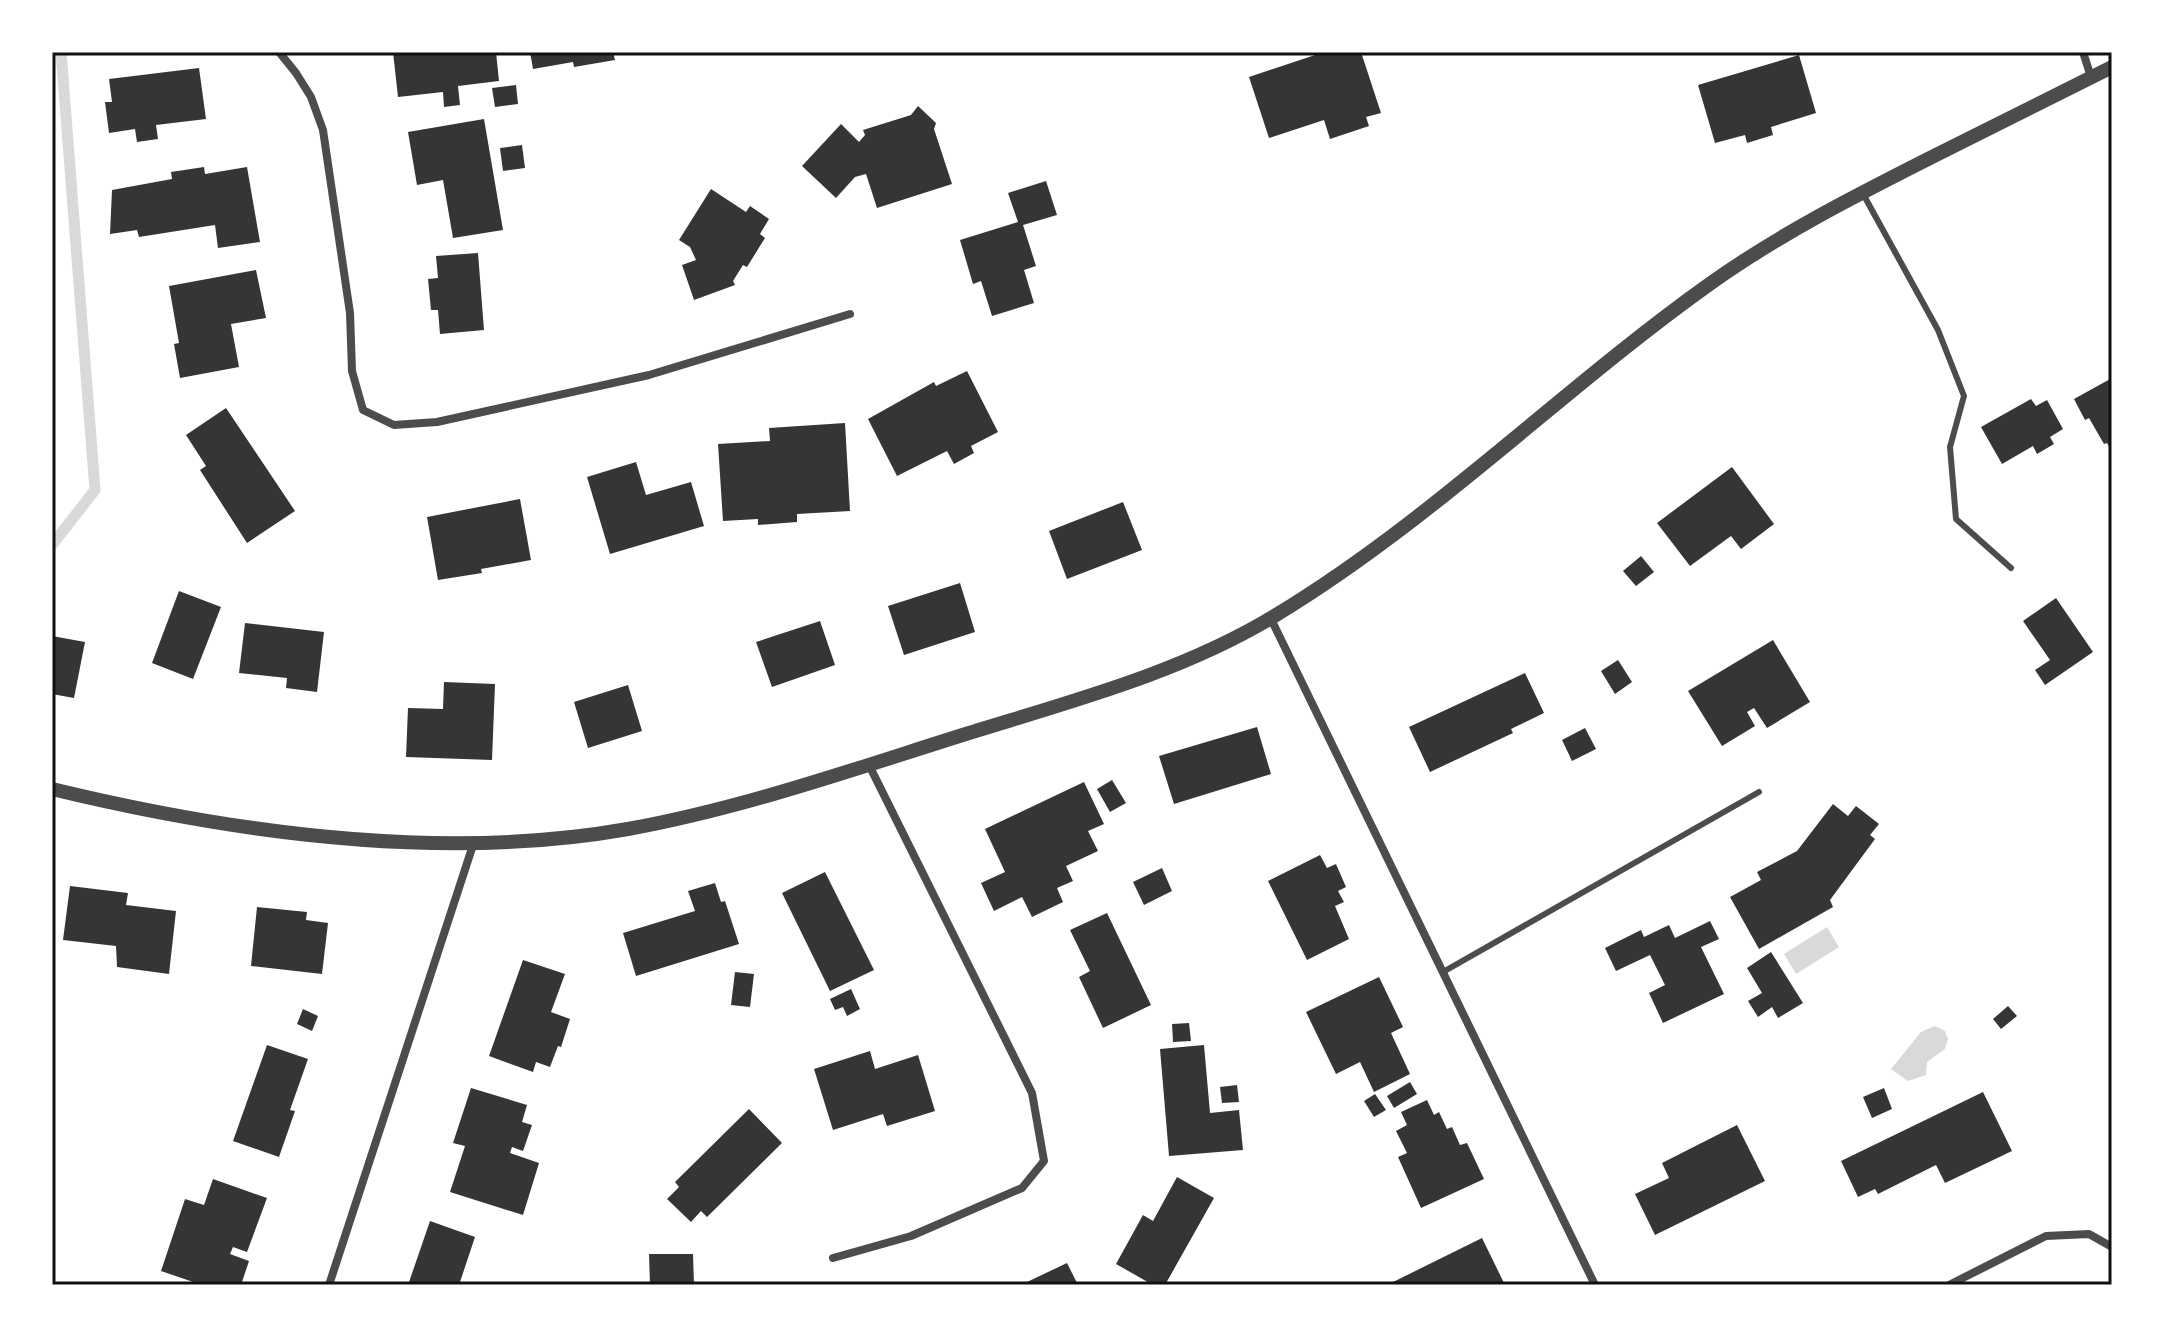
<svg xmlns="http://www.w3.org/2000/svg" width="2164" height="1337" font-family="'Fira Sans',sans-serif">
<rect width="100%" height="100%" fill="#fff"/>
<g fill="#d9d9d9">
<path d="M1827,927L1839,947L1796,974L1784,954Z"/>
<path d="M1935,1026L1945,1031L1948,1039L1945,1049L1927,1062L1926,1075L1908,1081L1891,1069L1921,1032Z"/>
</g>
<g fill="none" stroke-linecap="round" stroke-linejoin="round">
<path stroke="#d9d9d9" stroke-width="11" d="M52,545L95,490L61,52"/>
</g>
<g fill="#353535">
<path d="M393,52H496L499,81L458,86L460,105L444,107L443,92L398,97Z"/>
<path d="M530,52H613L615,60L574,67L573,62L533,69Z"/>
<path d="M1324,52H1361L1381,113L1366,117L1369,126L1330,139L1324,120L1269,138L1249,77Z"/>
<path d="M1799,55L1816,113L1771,127L1773,135L1747,143L1745,135L1715,143L1698,85Z"/>
<path d="M199,68L206,119L156,125L158,139L137,142L135,129L109,133L105,102H112L109,79Z"/>
<path d="M516,85L518,104L495,107L492,88Z"/>
<path d="M918,106L936,123L934,129L952,184L877,208L866,174L855,177L836,198L802,166L841,124L859,142L865,135L863,130L911,115Z"/>
<path d="M484,119L503,230L453,238L443,180L417,185L408,132Z"/>
<path d="M522,145L525,168L503,171L500,148Z"/>
<path d="M204,167L205,174L247,167L260,242L218,248L215,225L139,237L137,230L110,234L112,190L172,179L171,172Z"/>
<path d="M1046,181L1057,215L1023,225L1036,266L1024,270L1034,303L992,316L981,281L973,284L960,240L1018,222L1008,193Z"/>
<path d="M711,189L746,212L750,206L769,219L760,234L765,238L747,267L743,265L733,281L735,285L694,300L682,265L696,260L690,247L679,240Z"/>
<path d="M478,253L484,330L440,334L438,310H431L428,279L438,278L436,256Z"/>
<path d="M256,270L266,318L231,324L239,367L180,378L174,344L179,343L169,286Z"/>
<path d="M967,371L998,432L971,446L974,453L954,464L947,451L897,476L868,419L934,382L936,386Z"/>
<path d="M2112,378V452L2107,443L2104,444L2089,418L2085,420L2074,399Z"/>
<path d="M2031,399L2036,406L2047,400L2063,429L2050,437L2054,444L2037,454L2033,446L2002,464L1981,427Z"/>
<path d="M226,408L295,511L247,543L200,470L206,466L186,435Z"/>
<path d="M845,423L850,511L797,514V522L758,525V519L723,521L718,444L770,441L769,428Z"/>
<path d="M636,462L646,495L691,482L704,526L610,554L587,477Z"/>
<path d="M1732,467L1774,524L1741,549L1731,536L1690,566L1657,523Z"/>
<path d="M520,499L531,560L481,569L482,573L438,580L427,517Z"/>
<path d="M1123,502L1142,550L1067,579L1049,531Z"/>
<path d="M1641,556L1654,572L1636,586L1623,571Z"/>
<path d="M960,583L975,632L904,655L888,606Z"/>
<path d="M179,591L221,607L193,679L152,663Z"/>
<path d="M2056,598L2093,652L2045,685L2035,670L2050,660L2023,621Z"/>
<path d="M820,621L835,665L772,687L756,642Z"/>
<path d="M245,623L324,632L317,692L286,688L287,678L239,673Z"/>
<path d="M52,636L85,642L74,698L52,694Z"/>
<path d="M1773,640L1810,702L1767,728L1754,708L1747,712L1755,726L1722,746L1688,691Z"/>
<path d="M1618,660L1632,682L1615,694L1601,671Z"/>
<path d="M1525,673L1544,713L1511,729L1513,733L1430,772L1409,727Z"/>
<path d="M444,682L495,684L492,760L406,757L408,708L443,709Z"/>
<path d="M628,685L642,731L588,748L574,702Z"/>
<path d="M1257,727L1271,774L1174,804L1159,756Z"/>
<path d="M1585,728L1596,749L1572,761L1562,740Z"/>
<path d="M1112,780L1126,803L1110,812L1097,789Z"/>
<path d="M1084,782L1104,824L1088,831L1098,851L1066,866L1073,881L1057,888L1063,902L1032,917L1022,897L994,911L981,883L1005,872L985,829Z"/>
<path d="M1833,804L1848,816L1856,806L1879,824L1870,835L1875,839L1830,900L1833,907L1759,949L1730,897L1761,880L1757,872L1797,851Z"/>
<path d="M1320,855L1327,868L1336,864L1346,887L1338,891L1344,902L1335,906L1349,939L1307,960L1268,881Z"/>
<path d="M1162,868L1172,891L1144,905L1133,882Z"/>
<path d="M825,872L874,970L830,991L782,893Z"/>
<path d="M715,883L721,902L725,901L739,944L636,976L623,933L695,911L688,891Z"/>
<path d="M70,886L128,893L126,905L176,911L169,974L117,967L116,946L63,940Z"/>
<path d="M257,907L307,912L306,920L328,923L322,974L251,966Z"/>
<path d="M1107,913L1151,1005L1103,1028L1079,977L1090,971L1070,930Z"/>
<path d="M1710,921L1719,939L1701,947L1724,994L1663,1023L1649,993L1665,985L1650,955L1616,971L1605,948L1641,930L1644,937L1669,925L1675,938Z"/>
<path d="M1771,952L1803,1003L1778,1018L1772,1007L1758,1017L1748,1001L1762,993L1747,968Z"/>
<path d="M523,960L565,974L551,1012L570,1019L561,1047L558,1046L550,1067L536,1062L533,1072L489,1056Z"/>
<path d="M735,972L754,974L750,1007L731,1005Z"/>
<path d="M1379,977L1403,1027L1391,1033L1410,1074L1374,1092L1360,1062L1336,1074L1306,1012Z"/>
<path d="M851,989L860,1009L847,1016L843,1007L835,1010L830,999Z"/>
<path d="M2008,1006L2017,1016L2001,1029L1993,1019Z"/>
<path d="M303,1009L318,1016L312,1031L297,1024Z"/>
<path d="M1189,1023L1191,1041L1173,1042L1172,1024Z"/>
<path d="M267,1045L308,1059L290,1110L295,1111L279,1157L233,1141Z"/>
<path d="M1204,1045L1210,1113L1239,1110L1243,1150L1169,1156L1160,1049Z"/>
<path d="M870,1051L875,1069L918,1055L935,1111L887,1126L883,1114L833,1130L814,1069Z"/>
<path d="M1410,1082L1417,1094L1394,1108L1387,1096Z"/>
<path d="M1237,1085L1239,1102L1222,1103L1220,1087Z"/>
<path d="M471,1088L527,1105L522,1122L532,1125L523,1151L512,1147L510,1153L539,1163L523,1215L450,1192L465,1146L453,1143Z"/>
<path d="M1884,1088L1892,1109L1872,1118L1863,1097Z"/>
<path d="M1983,1092L2012,1151L1945,1183L1936,1165L1878,1194L1875,1189L1858,1197L1841,1161Z"/>
<path d="M1375,1094L1386,1110L1374,1117L1364,1101Z"/>
<path d="M1427,1100L1434,1115L1439,1112L1447,1129L1452,1127L1460,1145L1467,1143L1484,1179L1421,1208L1398,1157L1407,1153L1396,1131L1407,1125L1401,1112Z"/>
<path d="M749,1109L782,1143L707,1217L701,1211L691,1222L667,1199L679,1187L675,1182Z"/>
<path d="M1737,1125L1765,1181L1655,1235L1635,1194L1669,1178L1662,1163Z"/>
<path d="M1177,1177L1214,1198L1165,1285H1153L1116,1264L1143,1215L1153,1221Z"/>
<path d="M213,1179L267,1198L247,1252L233,1247L230,1254L249,1261L241,1285H202L161,1271L185,1199L204,1205Z"/>
<path d="M430,1221L475,1237L459,1285H408Z"/>
<path d="M1482,1238L1505,1285H1387Z"/>
<path d="M649,1254H693L694,1285H650Z"/>
<path d="M1067,1263L1078,1285H1028L1027,1282Z"/>
</g>
<g fill="none" stroke-linecap="round" stroke-linejoin="round">
<g stroke="#4c4c4c" stroke-width="6">
<path d="M1862,192L1938,330L1964,396L1950,447L1956,519L2011,568"/>
<path d="M1443,972L1759,792"/>
</g>
<g stroke="#4c4c4c" stroke-width="8">
<path d="M279,52L296,73L311,97L323,130L350,313L352,371L363,410L394,425L437,422L649,375L850,314"/>
<path d="M2083,52L2091,77"/>
<path d="M1271,619L1595,1285"/>
<path d="M833,1258L911,1236L1022,1188L1044,1161L1032,1093L869,765"/>
<path d="M329,1285L474,842"/>
<path d="M1949,1285L2046,1236L2089,1234L2112,1247"/>
</g>
<path stroke="#4c4c4c" stroke-width="14" d="M52,789C234,833 442,862 628,829C744,808 857,768 969,733C1072,701 1183,672 1276,615C1433,520 1562,389 1711,283C1780,234 1853,197 1928,159C1990,128 2051,97 2112,67"/>
</g>
<rect width="2164" height="1337" fill="none" stroke="#ffffff" stroke-width="108"/>
<rect x="54" y="54" width="2056" height="1229" fill="none" stroke="#111" stroke-width="3"/>
</svg>
